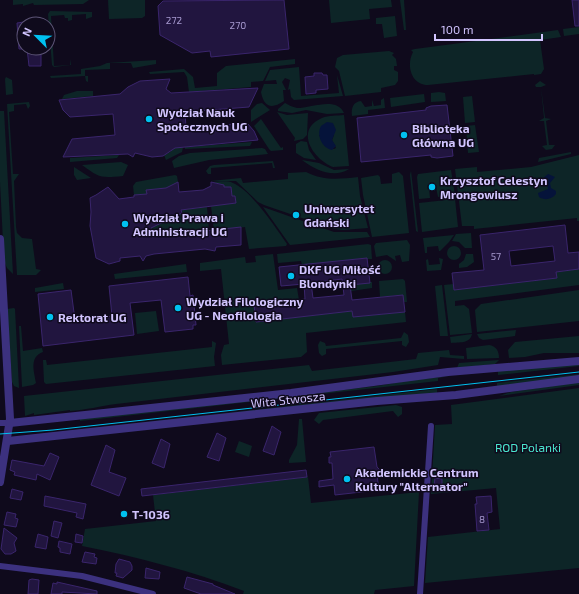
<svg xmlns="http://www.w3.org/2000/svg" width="579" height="594" font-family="'Exo 2',sans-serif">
<rect width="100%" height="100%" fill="#0f0a1c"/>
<g fill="#0d2527" fill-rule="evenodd">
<path d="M13,0H89L83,4L34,5L33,3L23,6V4L13,5Z"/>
<path d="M108,0H145V16L142,18L109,19Z"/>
<path d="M329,0H391L392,7L369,9L370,19L331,23Z"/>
<path d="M400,0H404L406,30H404Z"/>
<path d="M50,11L92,12V17L86,19V14L72,15V20L68,21V18H65L64,15L51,16L54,66L70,65L71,59V65L54,67L52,65L48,14Z"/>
<path d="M395,16L397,36L384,38L382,24H376V18Z"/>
<path d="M579,27V34L564,36L563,29Z"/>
<path d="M558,30L561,37L540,40L544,69L541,74L534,75V74L428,85C411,85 406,65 413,52L411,50L415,49Z"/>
<path d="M389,51L394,53L392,55L396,59L397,66H394V70L398,72V81L395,85L381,88V92L345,96L339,71L335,67L337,58L343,55Z"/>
<path d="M295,59V64L270,67L263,81L251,82V87L189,92L187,77L184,72L150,74L149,72L184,69L193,77L195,88L217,86V73L226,66Z"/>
<path d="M156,60V64L133,68L131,63H110V69L85,70V76H88V82L86,81L85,76L51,78L50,76L81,74V69L100,66L107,63Z"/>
<path d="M299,67L301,96L339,93L337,75L343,96L294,100L291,97L290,89L288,90L290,80L285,78L282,82L286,90H283L284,101C272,109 264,108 261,92L264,84H277L276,80L265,81L270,70Z"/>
<path d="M6,77L12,80L13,94L6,95L5,79Z"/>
<path d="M540,81L546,85L541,87L545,118L551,119L546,121L549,145H555L552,149L546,150L542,146L547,145L544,121H539L544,118L541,87H536L535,85Z"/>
<path d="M77,91H93V96L62,99L64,95Z"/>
<path d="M439,92L445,93L446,101L431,102V93Z"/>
<path d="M424,94L425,102L391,107L390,98Z"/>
<path d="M472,96L475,122L465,123L463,97Z"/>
<path d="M384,98L385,108L368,110V114L352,116C351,108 353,102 361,101L365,107L372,106V100L374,106L381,105V100Z"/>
<path d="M29,102L30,106L28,109L26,104L14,105V111L9,112L13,174H19L14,181L16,227L17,233L22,238L32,239L36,269L41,270L36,275H17L7,104Z"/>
<path d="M262,103L270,110L251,122V110L257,104Z"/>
<path d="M285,103C289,105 292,107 297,108C311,108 337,96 344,113L327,114L306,110L292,113L278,111V109Z"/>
<path d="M0,111H4L13,274L7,268L4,261L0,182Z"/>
<path d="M277,112L287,115L308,113L307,135L303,139L294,141L295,138Z"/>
<path d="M344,115L349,166L333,167C313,159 294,130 322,118C329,115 337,116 344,115ZM319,135H334L332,140L336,148L334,149L325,146Z"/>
<path d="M261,119L281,148L283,147V150L271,151L269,149L254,126Z"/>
<path d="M475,125L479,152L468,153L466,126Z"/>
<path d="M301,141L307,142L309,150L316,160L304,158L296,153V144Z"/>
<path d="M252,142L250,146L185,149V147Z"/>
<path d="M179,143L181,147H183L182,152L166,160L164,155L170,152Z"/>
<path d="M262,148L265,149L268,154L209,160L174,168L172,161L179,156L190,153Z"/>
<path d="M571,152V154L538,162L539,158Z"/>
<path d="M119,155L117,158L70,162V158Z"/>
<path d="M579,155V221H577V218L474,229V226H462L455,169L477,167V172L531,167Z"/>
<path d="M302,160L319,163L334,170L349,169C334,179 315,170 302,160Z"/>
<path d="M273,161L275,168H273L272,163L211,168V174H208L206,171L210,166L214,165Z"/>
<path d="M121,162L128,165L123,176C100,178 100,178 82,165Z"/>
<path d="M74,167L91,178L77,180L74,175Z"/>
<path d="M451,170L455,195L438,197L436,187L433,185L429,188L430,198L419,199L417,177L418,174Z"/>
<path d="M411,171L418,232L416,231L410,175Z"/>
<path d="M306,172C324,181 339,179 358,177L360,196L368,228L343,230L334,229L264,205L258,202L236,181H210L241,178L243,183L288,179V173Z"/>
<path d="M399,172L403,176L409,233L372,237L363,195L361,178L378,175L380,177L381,184L392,183V174Z"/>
<path d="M175,175L177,176L178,182L166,188L146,190L147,196L134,195L133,186L136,182Z"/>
<path d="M211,182C217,182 227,180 233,183C251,190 276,228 287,244L286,246L249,249L245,227L214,231L211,206L236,203L235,196H232L231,187H224V185Z"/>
<path d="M455,199L458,227L422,232L419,203Z"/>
<path d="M207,207L209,231L152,237L151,226H154L182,213L181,210Z"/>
<path d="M263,207L334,232H367L370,237L290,245Z"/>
<path d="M471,233L472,248H465L459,242L452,241L456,234Z"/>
<path d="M454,235L449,242L440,251H439L438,246L427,247V253H425L423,238Z"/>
<path d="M407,240L410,245L409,261L402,262L400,255L395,256L396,261L387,255L376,257L374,246L376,243Z"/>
<path d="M368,244L371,245L372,259H367L366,258L302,265L301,261L278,263L277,254Z"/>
<circle cx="454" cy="253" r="7"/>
<path d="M273,254L278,290L297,288L299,300L254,305L256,322L352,311L353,317L405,312L406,322L306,333L307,352L301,357L222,365L221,355L224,345L229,344L221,269L200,271V263L245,257L246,263L256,262L255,256Z"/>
<path d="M466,254H473L474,262L467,267L459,268V264L464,260Z"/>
<path d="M439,258L443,259L441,270L427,271L426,260L428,259L429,265L440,264Z"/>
<circle cx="385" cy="267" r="7"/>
<path d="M186,264L187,272L115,279L114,274Z"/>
<path d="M579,269V285L455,301V306L464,305L469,309L472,333L450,335L444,285L453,284L454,290L557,278L556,272Z"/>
<path d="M403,279L405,281L407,302H404L403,295L380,297L379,281Z"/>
<path d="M369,282H372V288L351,291L350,285Z"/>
<path d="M63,283L64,289L35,292V288Z"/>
<path d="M442,285L448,336H440L435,286Z"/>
<path d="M579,290V321L477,332L475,310L481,304Z"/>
<path d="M14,308L15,309L19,388L14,386L12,382L7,309Z"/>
<path d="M156,311L159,331L137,334L135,313Z"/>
<path d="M19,326H21L23,351L42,348L43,352C29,357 34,371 36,383L33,385L22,387Z"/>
<path d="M516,330L515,336L483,340L479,338L477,334Z"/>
<path d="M404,332L408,335L409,342L406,347L402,345V341L326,349V354L322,356L319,353L318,345L320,341L325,343L326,346L401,338Z"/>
<path d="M472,334C470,344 459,342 451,343L450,337Z"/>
<path d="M579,336V353H544L525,357L509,358L508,350L515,342Z"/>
<path d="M212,341L216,343L214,357L215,366L46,384L44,382L43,360H46L47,365L212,347Z"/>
<path d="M489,345C496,346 499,351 499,358L467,359L466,348Z"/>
<path d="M449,350L450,355L464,356V359L440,357L438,365L393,372L116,404C101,406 86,410 70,411V410L34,415V413L25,416L24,396L309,365L312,371L416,359L418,353Z"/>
<path d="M499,360L495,364L457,368L459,363Z"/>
<path d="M579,364V366L498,375V370Z"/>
<path d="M579,374V376L497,387V383Z"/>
<path d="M450,376L438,378V381L80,421V419L377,386L412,380Z"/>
<path d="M579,382V385L499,396L511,392Z"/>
<path d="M579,388V568L425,583L428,537L500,529L496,488L431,494L435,425L452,424L451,405Z"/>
<path d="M437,389V393L29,436V435Z"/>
<path d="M396,405L402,407V414L398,417L393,411L323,420L319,424L314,420L319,413Z"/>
<path d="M299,419H302L306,462L289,463V460L297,445Z"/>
<path d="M239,441L252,446L249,457L235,452Z"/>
<path d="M308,477L311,503L419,492L414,586L375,590L374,594H243L244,591C192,571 137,557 82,546L85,529L156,521L153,495Z"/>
</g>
<g fill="#05133a">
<path d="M327,122L333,123L336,130L332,140L336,146L332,150C322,148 316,135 321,126Z"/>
<path d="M548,174L555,177L550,183L551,188L556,191V194C552,199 545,201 539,197L538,193L548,189L547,184L544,183L542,179Z"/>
</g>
<g fill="#21153f" stroke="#3a256c" fill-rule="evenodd">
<path d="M284,0L289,49L211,57L210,51L192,53L160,35L158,6L163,1Z"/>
<path d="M572,0H579V26H575Z"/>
<path d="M24,22V49H19L17,23Z"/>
<path d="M27,48H41V66H29Z"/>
<path d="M314,73H322L323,75H327L328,89L316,90V93L306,94L305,77L314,76Z"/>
<path d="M170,79L166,89L171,93L258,88L249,107L185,112L186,128L247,123L254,131L258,140L175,148L163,156L152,157L135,153L133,157L128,154L63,157L72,139L115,135L113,114L70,117L63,110L59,100L120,94L128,87L140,81Z"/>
<path d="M447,105L453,156L437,158L431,157V155L361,162L357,118L426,110V108L431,106Z"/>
<path d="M178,182L179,192L203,190L211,186V182L224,185V187H231L232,196H235L236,203L181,210L182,213L151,228L152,237L241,227V245L216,247L215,251L205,249L154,254L146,256L143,261L140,256L120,258V261L109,264L96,258L90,226L91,212L90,198L96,195L108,187L119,199L134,197V195L147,194L146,190L166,188Z"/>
<path d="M565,225L568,253L579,252V269L556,272L557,278L454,290L452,273L484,270L480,235ZM553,246L555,261L511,266L509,251Z"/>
<path d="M367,258L370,283L350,285L352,300L403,295L405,312L353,317L352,311L256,322L254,305L305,299L304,284L281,286L279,267ZM342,279L344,295L313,298L311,283Z"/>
<path d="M188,277L190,296L193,295L196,325H193V329L165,332L161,300L130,303L134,335L43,346L38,294L71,290L75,320L112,316L109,286Z"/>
<path d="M272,426L281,432L274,455L263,451Z"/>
<path d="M217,433L226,438L219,461L207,457Z"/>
<path d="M161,439L170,444L164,468L152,463Z"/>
<path d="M106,445L115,450L109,472L126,478L119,496L91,485Z"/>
<path d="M374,447L377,467L381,471L377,475L379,490L335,495L334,485L319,487V481L333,479L332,463H329V457H331L330,452Z"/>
<path d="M50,453L59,457L50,480L37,474L36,480L14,475L15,472L10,470L12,460L44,466Z"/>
<path d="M306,470L307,477L142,496L141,489Z"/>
<path d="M435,478L442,479V487L434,486Z"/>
<path d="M12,489L23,492L21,500L10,498Z"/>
<path d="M45,496L86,504L83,519L76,517L77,513L44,506Z"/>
<path d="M491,496L492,512L487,513L489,530L477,531L475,504H477L476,497Z"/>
<path d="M7,512L16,514L15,518L18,519L16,527L4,525Z"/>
<path d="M54,521L62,523L58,538L51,536Z"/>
<path d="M4,528L17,538L14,543L16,551L11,554H5L1,549Z"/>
<path d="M38,534L48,537L46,549L35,547Z"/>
<path d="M76,534L83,536L82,543L75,542Z"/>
<path d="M59,541L72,544L70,554L60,552V548L58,547Z"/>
<path d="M85,552L95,554L94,557L97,558L96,564L82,562Z"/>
<path d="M119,559L130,562L132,566V570L123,578L116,576L117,573H115L116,564Z"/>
<path d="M146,568L160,572L159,579L145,578Z"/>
<path d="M187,577L213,584V585L235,594H201L184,588Z"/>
<path d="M32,579L39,580L38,594H28L29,580Z"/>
<path d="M57,582L97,591V594L62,592V594H51L53,583L57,584Z"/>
</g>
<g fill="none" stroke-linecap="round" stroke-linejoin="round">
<g stroke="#3c317f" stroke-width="6">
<path d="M0,423H10"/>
<path d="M0,566L82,576L153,594"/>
<path d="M420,594L431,426"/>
</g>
<g stroke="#3c317f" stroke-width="8">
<path d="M0,239L10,419L0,482"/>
<path d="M10,423L291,393L448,372L579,361"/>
<path d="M8,441L377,401L456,395L579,379"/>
</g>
<path stroke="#00c1f0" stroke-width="1" d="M0,434L53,430L579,372"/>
</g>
<g fill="#00c1f0" stroke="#0f0a1c" stroke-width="1.5">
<circle cx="149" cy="119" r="4"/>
<circle cx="404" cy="135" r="4"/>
<circle cx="432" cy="187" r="4"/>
<circle cx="296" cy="215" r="4"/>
<circle cx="125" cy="224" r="4"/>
<circle cx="291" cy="276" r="4"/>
<circle cx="178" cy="308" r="4"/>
<circle cx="50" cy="317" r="4"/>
<circle cx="347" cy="479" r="4"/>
<circle cx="124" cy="514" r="4"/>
</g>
<g text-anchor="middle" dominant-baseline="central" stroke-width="3" stroke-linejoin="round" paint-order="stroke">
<g font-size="10" fill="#a699cf">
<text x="174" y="20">272</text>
<text x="238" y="25">270</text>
<text x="496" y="256">57</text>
<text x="482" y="519">8</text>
</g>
<g font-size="12" font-weight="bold" fill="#d2c5ff" stroke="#0f0a1c" text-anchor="start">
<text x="157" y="112">Wydział Nauk<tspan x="157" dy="14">Społecznych UG</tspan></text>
<text x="412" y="128">Biblioteka<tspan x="412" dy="14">Główna UG</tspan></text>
<text x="440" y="180">Krzysztof Celestyn<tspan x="440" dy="14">Mrongowiusz</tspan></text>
<text x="304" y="208">Uniwersytet<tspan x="304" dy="14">Gdański</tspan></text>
<text x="133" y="217">Wydział Prawa i<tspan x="133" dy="14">Administracji UG</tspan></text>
<text x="299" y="269">DKF UG Miłość<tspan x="299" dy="14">Blondynki</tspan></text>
<text x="186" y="301">Wydział Filologiczny<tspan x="186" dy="14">UG - Neofilologia</tspan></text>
<text x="58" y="317">Rektorat UG</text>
<text x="355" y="472">Akademickie Centrum<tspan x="355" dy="14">Kultury "Alternator"</tspan></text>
<text x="132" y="514">T-1036</text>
</g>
<g font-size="12" fill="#d2c5ff" stroke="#0f0a1c">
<text transform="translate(288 399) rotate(-6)">Wita Stwosza</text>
</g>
<g font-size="12" fill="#4ae6ce" stroke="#0f0a1c">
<text x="528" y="447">ROD Polanki</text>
</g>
</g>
<g transform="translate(36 36) rotate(294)"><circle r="19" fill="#0f0a1c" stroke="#5d5577"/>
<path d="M0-3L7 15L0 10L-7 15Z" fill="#00c1f0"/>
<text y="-6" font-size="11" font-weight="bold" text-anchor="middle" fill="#d2c5ff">N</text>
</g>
<path d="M435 34v6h107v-6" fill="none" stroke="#d2c5ff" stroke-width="2"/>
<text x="441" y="34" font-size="12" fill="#d2c5ff" stroke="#0f0a1c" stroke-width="3" paint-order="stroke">100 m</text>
</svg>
